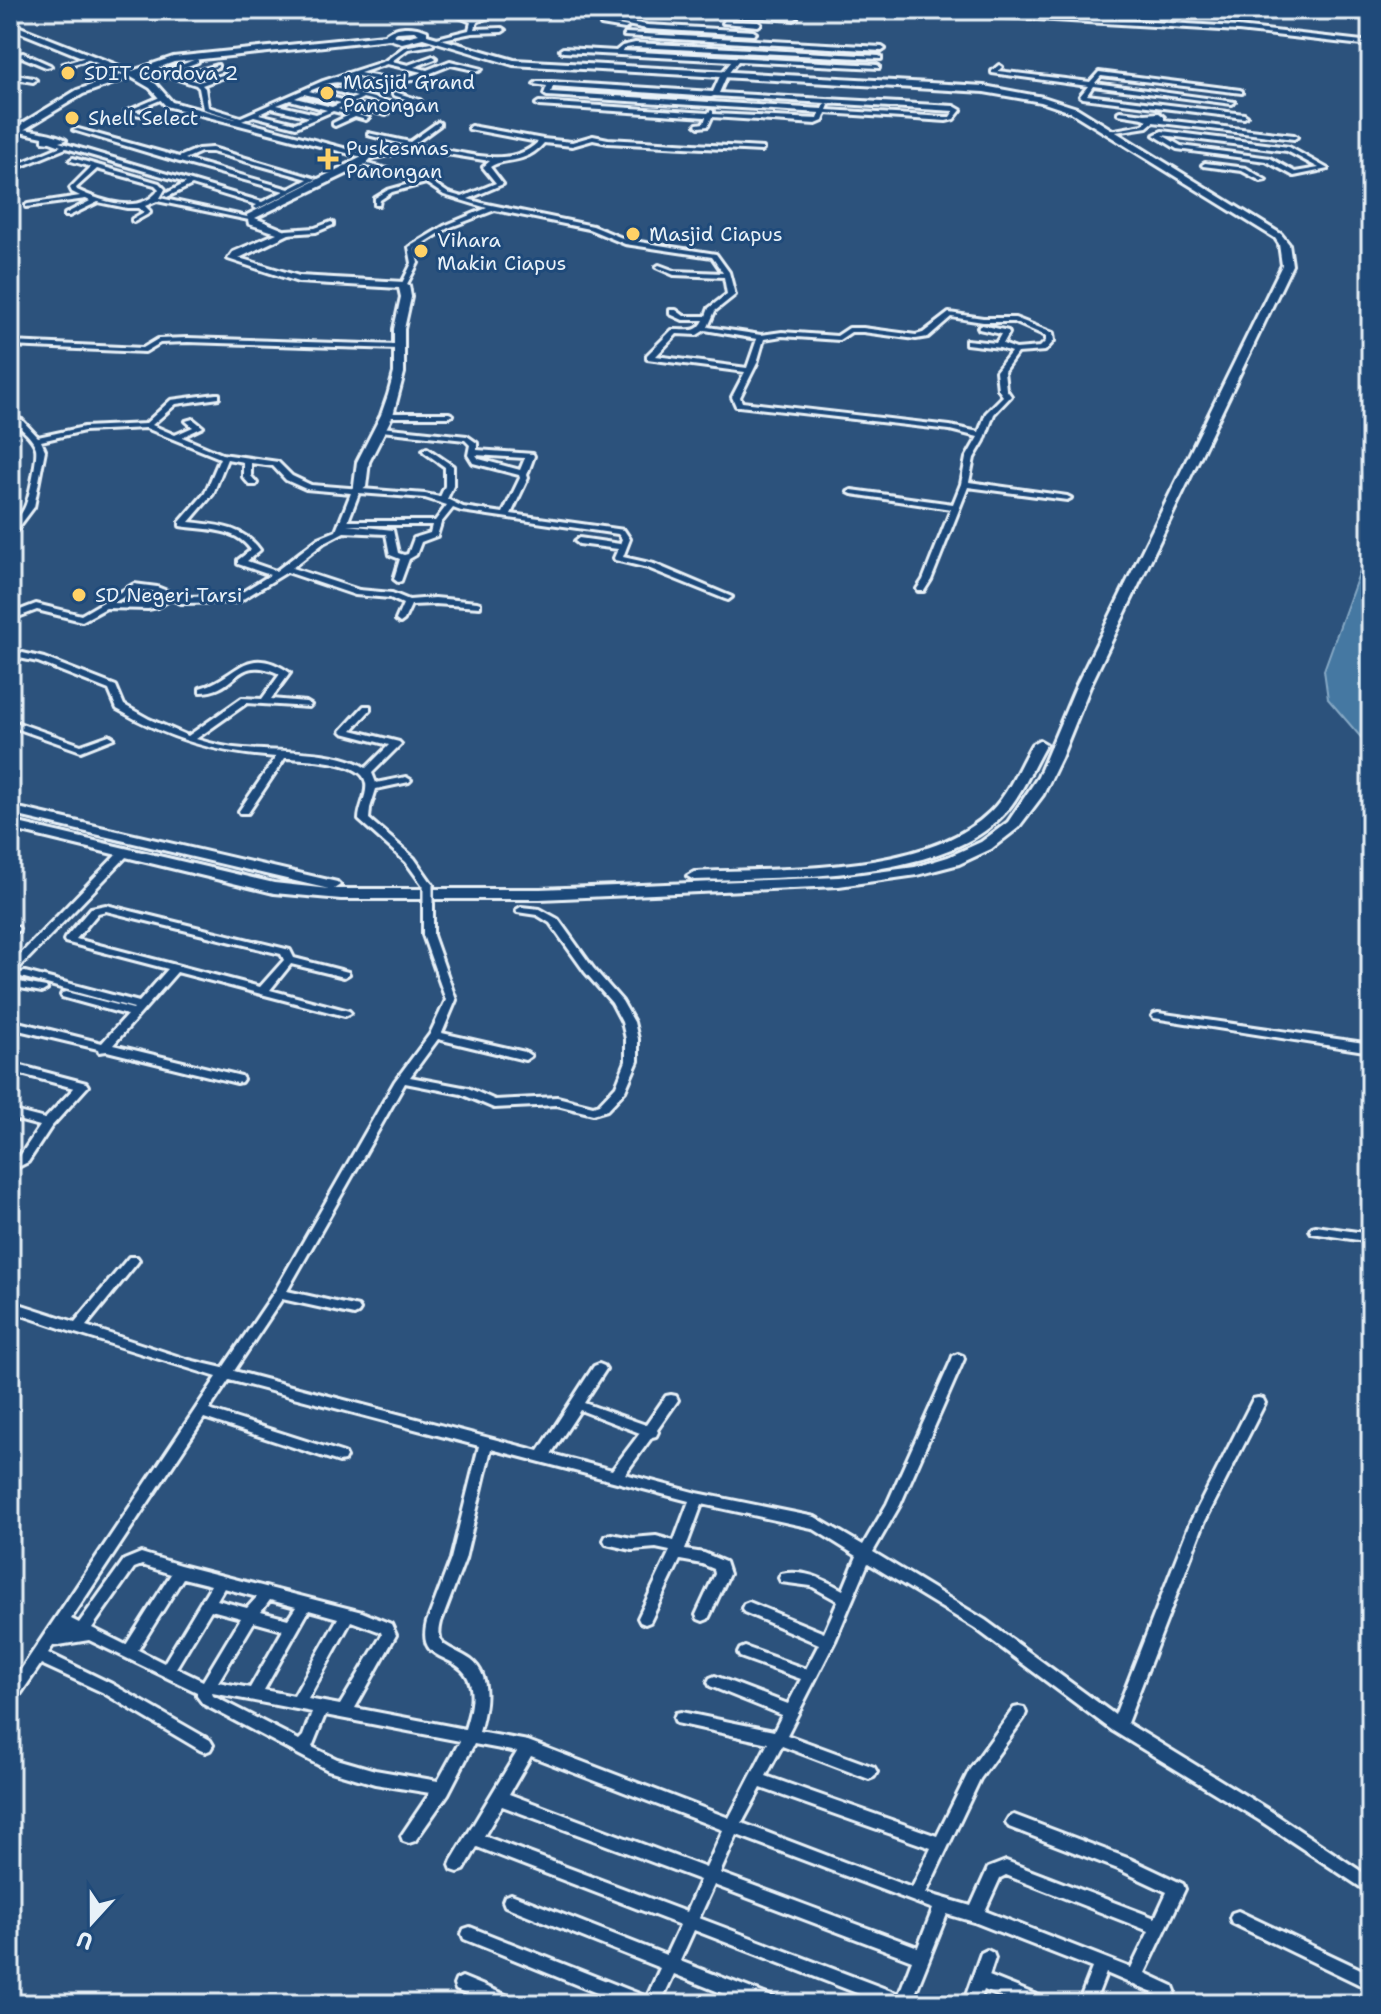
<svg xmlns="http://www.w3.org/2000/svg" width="1381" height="2014" font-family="'Shantell Sans',sans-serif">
<rect width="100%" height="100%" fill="#2c527c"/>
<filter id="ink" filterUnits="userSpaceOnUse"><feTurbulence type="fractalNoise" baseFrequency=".0125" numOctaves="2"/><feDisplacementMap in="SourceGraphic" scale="16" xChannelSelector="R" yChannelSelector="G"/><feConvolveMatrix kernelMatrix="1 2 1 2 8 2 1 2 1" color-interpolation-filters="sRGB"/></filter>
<g filter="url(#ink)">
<path fill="#4478a2" stroke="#86a8c4" stroke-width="2" d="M1371,540V749L1328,699L1324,670Z"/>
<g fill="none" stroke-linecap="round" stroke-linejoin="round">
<defs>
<g id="street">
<path d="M444,10H452L474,19L495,10H503L477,22L475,29L502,28L505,30L502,32L472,33L433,41V39L469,30L471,22Z"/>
<path d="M587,10H598L616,14V16L608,23L628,27L625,29L601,25V23L610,16Z"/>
<path d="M914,10H945L1238,27L1371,42V46L1238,31L917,12Z"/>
<path d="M736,13L794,16L797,18L794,20L734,16Z"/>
<path d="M619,20L647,25L753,31L756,33L753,35L647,29L617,23Z"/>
<path d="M725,20L758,22L761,24L758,26L723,23Z"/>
<path d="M626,33L882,47L885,49L882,51L624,36Z"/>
<path d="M431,42L433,45L408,49L392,61L408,65L433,56L436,58L435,59L414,67L427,70L450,61L482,69L479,71L451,65L413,80L388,83L353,75L341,79L364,85V87L362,88C347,84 338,79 324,85L416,109L413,111L363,98L353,103L389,113L386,115L347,105L338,109L369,118L366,120L355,117L335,126L333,125V123L349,115L333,111L296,127L254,116L237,123H233V121L236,119L203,109L199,88L196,85L153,71L156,69L164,72L196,59L198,60V62L170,73L180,76L218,65V67L186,78L198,82L233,72V74L202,85L205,88L208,107L241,117L323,81L385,61L404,47ZM387,64L422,72C399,82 383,78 360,73ZM319,87L357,97L346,101L309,91ZM304,94L341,103L332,107L295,98ZM290,100L327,110L316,114L277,105ZM272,108L310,117L295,123L259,114Z"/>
<path d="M635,43L879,56L881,57V59L635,47L626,48L622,51L877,65L879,66V68L738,61L727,75L719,93L954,106L961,110L954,119L946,121L826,113L823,121L816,124L712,117L708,126L699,127L696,125L697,124L704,123L706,117L539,106L536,104L539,102L708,113L711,110L713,111V114L818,119L820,113L547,96L544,94L547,86L534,84L537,82H551L713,92L721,74L732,61L563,52L560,50L563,48L616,51L622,46ZM553,86L711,97L714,96L954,111L950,117H946L827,110L829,105L826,103L824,104L822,109L551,92Z"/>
<path d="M23,53L50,65L51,66L46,67L22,57L10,60V56Z"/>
<path d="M89,56L92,58L91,59L66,66L63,64Z"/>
<path d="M999,65L1002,67L998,71L1090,82L1099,72L1240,90L1242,91V93L1101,76L1095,83L1235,102L1232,104L1093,86L1087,95L1244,114L1247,116L1244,118L1083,98L1080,96L1088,86L992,73V71Z"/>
<path d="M10,74L33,78L36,80L33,82L10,78Z"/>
<path d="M10,88L18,90L19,91L16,93L10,92Z"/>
<path d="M395,92L420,100L421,101L418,103L393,95V93Z"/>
<path d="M160,97L165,98L134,111L145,114V116L125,112Z"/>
<path d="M1120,111L1145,114L1159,113L1164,117V120L1294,135L1297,137L1294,139L1153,122L1147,127L1109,133V131L1143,125L1148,120L1143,118L1118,114V112Z"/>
<path d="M438,122L440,123V125L410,147C451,144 504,175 538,142L469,129V127L471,126L543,139L572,142L593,136L608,139L763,148V150L761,151L608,143L593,140L572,146L544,143C538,150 531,155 522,158C510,162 500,160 490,167L503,184L468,199L482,203L593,226L627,240L716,254L729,272L735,295L715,311L708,327L761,335L782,332L837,336L849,328H863L916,335L923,333L949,313L983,318H1015L1053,333L1054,341L1045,351L1017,353L1004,371L1006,389L1011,396L994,414L984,441L974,458L969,482L1067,496L1071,498L1067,500L968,487L931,580L924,591H918L917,589L923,580L951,509L852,494L848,492L852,490L953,504L961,484L966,458L978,437L950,430L739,406H736L732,397L745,372L647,359V355L672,330C686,329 697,335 704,320H683L670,314V310H676L684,316H706L709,308L727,294L724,277L674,275L656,267L659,265L675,271L723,273L712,257L625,244L589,229L495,210L448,228L415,249L418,263L406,286H402L401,285L412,263L409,247L444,226L487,208L444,195L426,183L392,192L380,200L379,205H375V198L388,190L420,181L360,164V162L429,180L448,193L462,197L496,183L483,167L490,161L422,150L399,153L368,159L365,157L400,149L406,145L368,135V133L410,142ZM951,317L983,322H1014L1046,336V341L1040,347L1016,349L1003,344L1009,333L1008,331L982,325L978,327L979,329L1001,334L996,343L966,340V344L1000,348L1011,352L996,371L998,389L1003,396L986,413L979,432L950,426L742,402L740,397L757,363L764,339L782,336L839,340L851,332H863L916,339L928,337ZM705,330L757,339L747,368L656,356L677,334L697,335Z"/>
<path d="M17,128C32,131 54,132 66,140L59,142L262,202L284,191L176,161L73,130L78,129L179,157L198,149L212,148L317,179L257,209L254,207L257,205L192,185L167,197L164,195L165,194L186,183L66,148L15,169H11V167L61,146L50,142L43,141V137L15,131L14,130ZM201,152H212L308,179L289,189L185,159Z"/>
<path d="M1162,131L1289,147L1328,169L1294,176L1266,161L1177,149L1154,135ZM1162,135L1287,151L1319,168L1295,172L1270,158L1181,146Z"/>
<path d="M73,158L159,183L165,189L160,198L252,218L249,220L157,201L145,206L150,211V213L134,222L132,221V219L144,212L138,208H127L98,202L69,216H65V214L90,201L86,199L26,207V205L28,204L80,196L72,192L70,188L91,167L71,161L70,160ZM97,169L155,185L159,189C142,216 100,201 77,190L76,188Z"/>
<path d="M1205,163L1246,168L1266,180L1261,181L1242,171L1203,166L1202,165Z"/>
<path d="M331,222L333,223V225L316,232L286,234L283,232L286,230L315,228Z"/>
<path d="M188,338L398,345L402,347L398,349L188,342L160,343L145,352L10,346V342L143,348L158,339Z"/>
<path d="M216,394H219V398L176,404L152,425L175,435L193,427L186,421L193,419L203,427L182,437L222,454L278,462L292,476L311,485L425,494L440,497L445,486V467L424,452L423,450L427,448L453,466V486L447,499L463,507L503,513L520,478L519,475L473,463L468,455L470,445L465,440L381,431L377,429L381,427L467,436L477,443V450L533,454L534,456L527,475L528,478L511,514L624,530L630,539L623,557L654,564L732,597L728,600L725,599L648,568L615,560L614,558L618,549L579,544L575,541L579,538L620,544L622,539L618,534L461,511L453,508L441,523L437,536L421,542L416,555L409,559L401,581L398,582L394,579L400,559L390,555L386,534L344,532L325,542L292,568L359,590L392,593L409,600L435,598L477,602L480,603V607L435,604L411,605L404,620L400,623L396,620L403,604L390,598L355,595L287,572L238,602L181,603L171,599L158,607L148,609L106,608L82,621L37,610L10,620V614L36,604L81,615L134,584L157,587L182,597L236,596L270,575L238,564V560L251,550C235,527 205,530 180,526V522L205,493L220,458L146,428L84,431L41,441L45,450L34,507L13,535L10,536C10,523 19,519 24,509C29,501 38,456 36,448C33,438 19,425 10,422V417L22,420L38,437L84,427L145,424L171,400ZM476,455L525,458L520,470L479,459ZM227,459L243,462V477L250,485H256L257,483L251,476V463L273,466L286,480L306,489L351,493L336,531L319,538L276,571L247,561L260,550C243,526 216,525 189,522L213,494ZM359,493L425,498L447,505L435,521H348ZM347,525H432L430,533L414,538L408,554L404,555L398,553L393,530ZM136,590L152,591L164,596L148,604L113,603Z"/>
<path d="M384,413H449L453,415L449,417H387L383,415Z"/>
<path d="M10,650L44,658L116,686L124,705L149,719L188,736L242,698L262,699L280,674C233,653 240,692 200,692V688C237,679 245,642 290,673L271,699L306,702L311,705L309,707L247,703L196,739C212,744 228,748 244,749C279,752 338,749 366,768L389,745L343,733L341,731L364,706H370V710L352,730L399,742L401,744L372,773L376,783L406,777L411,780L409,782L376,789L370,808L369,819L414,858L433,885L428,888L424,887L406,862L359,820C359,807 368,795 366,783C363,760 303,759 285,758L248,813H240L239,811L276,757C216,753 169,739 117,709L109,690L38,662L10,656Z"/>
<path d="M10,720L81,745L109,735L114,738L81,751L10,726Z"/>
<path d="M124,850L128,851L129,853L128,855L19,968H11V964L120,851Z"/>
<path d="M428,900L433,903V935L456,1000L442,1033L525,1052L531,1056L525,1060L438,1039L410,1077L468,1088L495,1100L557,1097L593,1106L599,1104L616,1086L626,1061V1039L622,1022L612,1003L585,972L550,923L537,915L517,912L516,910L521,907L540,909L558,919L593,968L622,1001L634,1022L638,1039V1061L625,1091L607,1110L593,1114L557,1105L494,1108L461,1094L405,1083L287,1291L358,1307L360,1310L358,1313L354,1315L282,1299L234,1371L539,1451L594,1366L599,1364L604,1366L606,1369L584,1403L646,1425L666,1396L671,1395L676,1396L678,1400L657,1430L658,1432L656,1436L652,1437L625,1474L697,1493L815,1517L863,1545L887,1504L952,1359L953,1356L958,1354L963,1356L964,1359L900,1505L873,1552L985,1620L1115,1715L1190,1523L1253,1399L1258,1398L1263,1399L1265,1403L1204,1523L1127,1723L1269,1810L1371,1878V1894L1259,1820L1113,1731L975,1628L868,1563L835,1641L787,1735L874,1767L877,1772L874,1777L869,1779L782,1746L766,1776L937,1836L970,1769L1014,1708L1019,1707L1024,1708L1026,1713L1024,1718L980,1779L926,1893L971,1906L988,1868L1006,1861L1155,1918L1167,1892L1118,1869L1009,1827L1006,1822L1009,1817L1014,1815L1130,1859L1183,1884L1185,1889L1145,1973L1173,1986L1175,1991L1173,1996L1167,1999L1106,1973L1094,2004H1078L1092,1968L974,1922L947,1914L911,2004H885L694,1930L680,1961L775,1998L777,2004H749L674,1974L660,2004H624L464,1939L462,1934L464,1929L470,1927L647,1997L660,1968L505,1906L503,1901L505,1896L511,1894L666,1955L680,1925L477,1847L464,1870L458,1872L452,1870L450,1865L452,1860L517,1752L474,1744L448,1794L415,1841L409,1843L403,1841L401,1836L430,1793L375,1784L328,1770L203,1704L197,1696V1692L89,1640L53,1646L48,1653L112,1684L210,1740L213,1745L210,1750L205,1752L200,1750L102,1692L41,1664L15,1702L10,1704V1686L217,1377L72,1332L10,1311V1301L75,1322L129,1257H137L139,1260L137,1263L86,1326L189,1360L223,1368L275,1291L395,1081L430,1034L446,1000L423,935V903ZM229,1380L479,1446L451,1559L427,1622C417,1661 450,1653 465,1673C477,1689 470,1712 465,1729L355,1708L396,1635L391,1624L362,1612L180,1565L141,1553L124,1560L79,1623L71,1619L204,1418L339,1462L344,1461L346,1457L344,1453L209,1410ZM580,1410L640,1433L612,1470L551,1454ZM491,1449L689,1501L674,1541L656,1536L632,1538L611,1534L606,1536L604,1540L606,1544L632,1550L656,1548L670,1551L638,1618L640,1622L645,1624L650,1622L680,1560L702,1564L714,1569L715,1574L696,1615L698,1619L703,1621L708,1619L710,1615L729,1574L725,1562L704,1553L685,1550L702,1504L812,1528L857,1556L843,1590C823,1579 804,1569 781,1574L779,1578L781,1582L811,1586L838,1601L824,1633L749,1602L744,1604L742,1608L744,1612L819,1644L806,1669L745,1647L740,1649L738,1653L740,1657L801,1679L788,1704L715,1676L710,1678L708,1682L710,1686L782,1715L774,1731L681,1712L676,1713L674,1718L676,1723L681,1724L768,1743L729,1818L528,1741L479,1732C485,1710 493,1677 471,1660C462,1654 452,1650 443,1644C438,1637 439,1630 441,1622L465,1559ZM142,1565L171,1574L126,1645L92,1628L134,1568ZM183,1578L211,1585L164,1663L138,1650ZM224,1588L257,1597L247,1608L217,1600ZM270,1600L296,1607L288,1619L261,1612ZM211,1610L241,1618L203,1681L176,1668ZM309,1610L338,1618L294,1696L264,1690ZM351,1621L381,1632L382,1635L340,1705L308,1699ZM254,1622L283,1630L250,1688L218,1682ZM212,1693L312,1712L303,1736L299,1740L213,1696ZM325,1715L460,1741L438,1781L375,1770L337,1759L312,1747ZM531,1756L723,1830L706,1868L509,1794ZM761,1788L931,1848L912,1888L742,1823ZM502,1806L700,1880L686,1912L484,1836ZM737,1835L933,1909L918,1947L720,1873ZM1006,1875L1149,1931L1131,1968L985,1911L1000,1878ZM714,1885L912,1960L899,1994L699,1918Z"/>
<path d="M106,905L290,950L294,958L348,972L349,974L344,977L291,964L270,990L349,1011L351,1013L345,1016L177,972L113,1045L241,1076L243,1079L241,1082L237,1083L107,1051L99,1052L98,1049L10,1028V1020L102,1043L127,1015L62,997L61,995L62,993L66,992L133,1009L134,1008L21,977L20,975L21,973L25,972L139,1002L168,969L65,942L64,940L65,938L91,908ZM106,911L281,954L284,960L260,987L76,939L98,913Z"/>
<path d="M10,926L18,927L19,929L18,931L10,932Z"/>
<path d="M19,982L46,987L47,989L42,992L15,987L14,985L15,983Z"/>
<path d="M1158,1013L1371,1044V1052L1154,1018L1152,1016L1154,1014Z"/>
<path d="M10,1063L86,1083L88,1086L51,1127L28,1162L10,1171V1162L20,1156L40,1126L10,1118V1110L45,1119L74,1088L10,1071Z"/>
<path d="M1316,1226L1371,1234V1242L1312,1233L1310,1230L1312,1227Z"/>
<path d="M1238,1911L1371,1974V1990L1232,1923L1230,1918L1232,1913Z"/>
<path d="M987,1950L993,1953L995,1958L989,1976L1044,1998L1046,2004H1019L984,1990L979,2004H963L981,1953Z"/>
<path d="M462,1977L513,1998L515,2004H488L456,1990L454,1985L456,1980Z"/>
</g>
<g id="secondary">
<path d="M10,23L132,71L173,57L384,35C396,25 412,25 427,31V35L514,60L984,86L1043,97L1077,108L1281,234L1289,244L1292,265L1091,684L1061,758L1043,795L1018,828L991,849L959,864L917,875L839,886L540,899H341L274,893L10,829V821L274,883L329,889L10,814V806L337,882L340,885L334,889H540L839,877L915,867L948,857L981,842L1008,822L1038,777L1077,684L1282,265L1279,244L1275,238L1071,112L1041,102L984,92L513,65L423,38L402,43L389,39L174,62L139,75L156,84L172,102L373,156L365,165L255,218L291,233L239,258L299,276L404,282L409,285L411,297L404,329V373L393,415L369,462L366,487L355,496L349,492L354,486L357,462L381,415L388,395L394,373V329L401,297L399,288L298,282L228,259L233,252L277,233L249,224L247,215L362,157L166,106L150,88L131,77L83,94L10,138V131L77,90L124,74L10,28ZM414,31L419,34L402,38L393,35L397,32Z"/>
<path d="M1039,740L1046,744C1032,768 1021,797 1001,817C938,882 780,877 694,880L687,876L694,872C779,868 926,875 990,812C1009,794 1019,766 1032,744Z"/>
</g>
</defs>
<use href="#street" stroke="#e8f1f8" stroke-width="6"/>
<use href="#secondary" stroke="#e8f1f8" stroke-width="6"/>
<use href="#street" fill="#1f4a7a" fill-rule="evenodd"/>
<use href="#secondary" fill="#1f4a7a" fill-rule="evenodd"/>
<defs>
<path id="street-bridge" d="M428,885V903"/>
</defs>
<use href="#street-bridge" stroke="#e8f1f8" stroke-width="14" stroke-linecap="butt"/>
<use href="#street-bridge" stroke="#1f4a7a" stroke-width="9"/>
</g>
</g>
<g fill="#ffd166" stroke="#1f4a7a" stroke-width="3">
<circle cx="68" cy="73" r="8"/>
<circle cx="327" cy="93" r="8"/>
<circle cx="72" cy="118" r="8"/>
<path d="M324 147h8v8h8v8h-8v8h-8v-8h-8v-8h8z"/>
<circle cx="633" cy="234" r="8"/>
<circle cx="421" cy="251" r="8"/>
<circle cx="79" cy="595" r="8"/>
</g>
<g text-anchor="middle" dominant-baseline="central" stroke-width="6" stroke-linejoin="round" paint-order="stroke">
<g font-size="20" fill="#e8f1f8" stroke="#1f4a7a" text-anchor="start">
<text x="84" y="73">SDIT Cordova 2</text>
<text x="343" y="82">Masjid Grand<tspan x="343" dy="23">Panongan</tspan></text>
<text x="88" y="118">Shell Select</text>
<text x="346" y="148">Puskesmas<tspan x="346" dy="23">Panongan</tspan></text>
<text x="649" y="234">Masjid Ciapus</text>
<text x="437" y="240">Vihara<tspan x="437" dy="23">Makin Ciapus</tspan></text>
<text x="95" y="595">SD Negeri Tarsi</text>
</g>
</g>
<rect width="1381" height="2014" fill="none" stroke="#1f4a7a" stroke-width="40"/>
<rect x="20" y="20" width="1341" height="1974" fill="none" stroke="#e8f1f8" stroke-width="3" filter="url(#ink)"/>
<g transform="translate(92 1922) rotate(201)" stroke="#1f4a7a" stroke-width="6" paint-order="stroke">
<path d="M0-6L14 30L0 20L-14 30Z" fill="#e8f1f8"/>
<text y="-12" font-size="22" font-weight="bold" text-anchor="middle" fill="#e8f1f8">U</text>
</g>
</svg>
